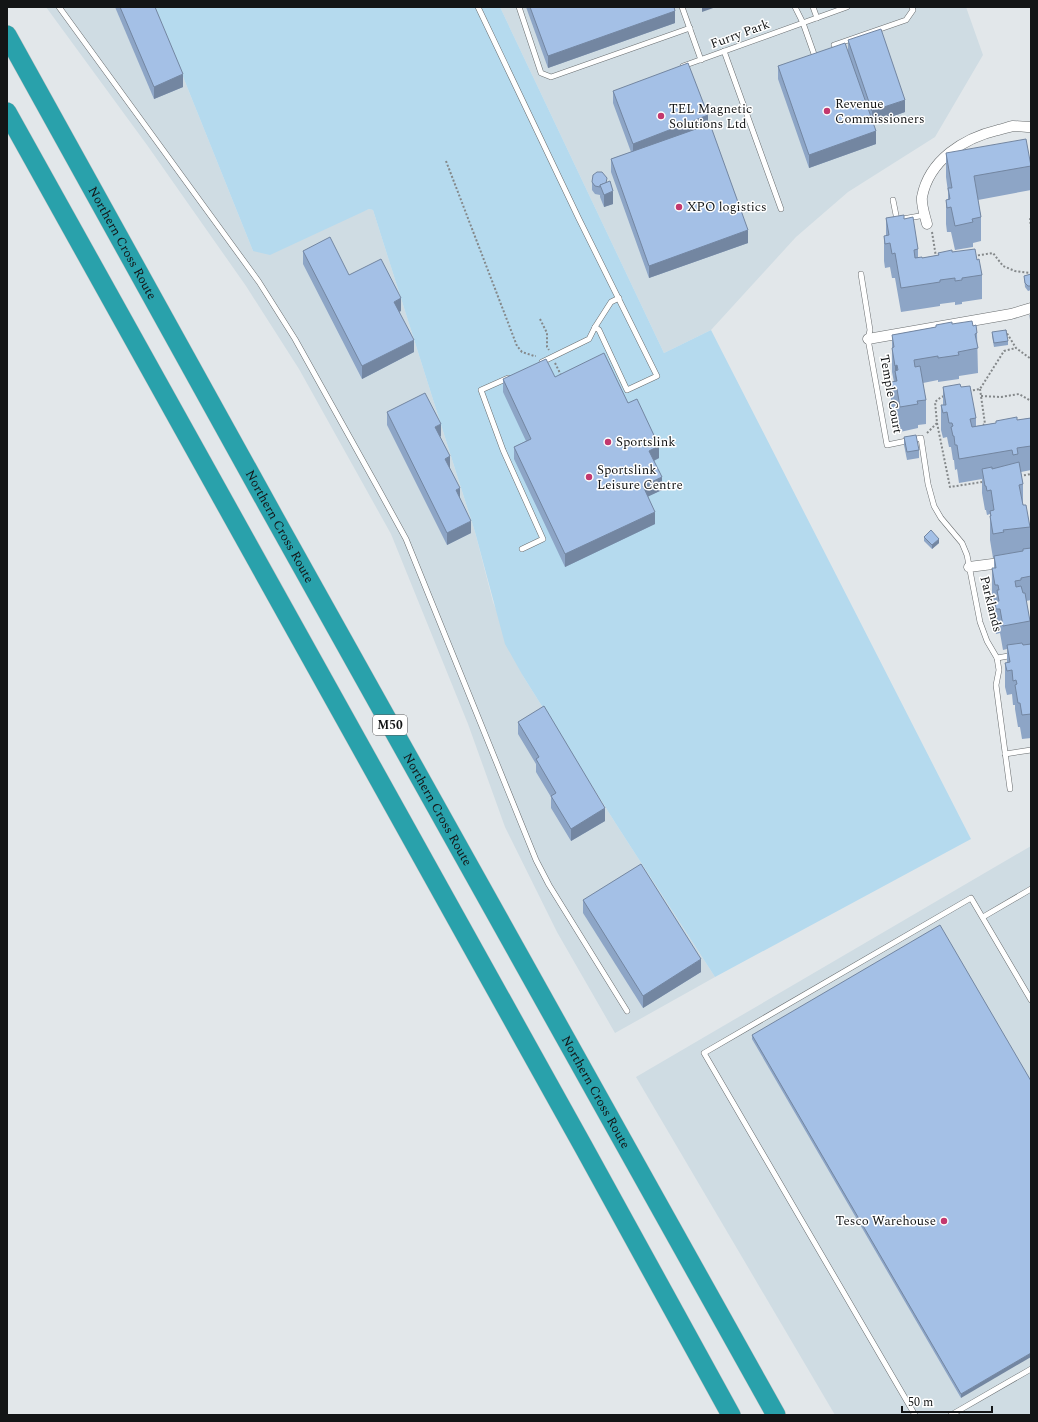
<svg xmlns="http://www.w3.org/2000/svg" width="1038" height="1422" font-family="Spectral,serif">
<rect width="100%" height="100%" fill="#e2e7ea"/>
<g fill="#cfdce3">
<path d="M46,7H155L253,251L369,209L373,210L475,532L493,602L523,676L616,824L715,977L615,1033L557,932L505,827L468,724L391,534L299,369L246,286L147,145Z"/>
<path d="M500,7H966L983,55L935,137L848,192L796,237L711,330L664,353Z"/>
<path d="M1031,846V1415H835L636,1077Z"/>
</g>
<path fill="#b5daee" d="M155,7H500L664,353L711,330L971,839L715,977L616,824L523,676L505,644L475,532L373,210L369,209L270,255L253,251Z"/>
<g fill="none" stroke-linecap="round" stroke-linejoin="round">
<defs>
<g id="service">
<path d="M59,7L259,282L295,339L378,488L406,539L536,860L549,885L627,1011"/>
<path d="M478,7L579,219L657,376L627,390L599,330L595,327"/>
<path d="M519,7L541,73L551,77L690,28"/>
<path d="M682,7L701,60"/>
<path d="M795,7L803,23L814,54"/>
<path d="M813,7L817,18"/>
<path d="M834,45L906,20L913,10L912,7"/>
<path d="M724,51L781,209"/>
<path d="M683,66L847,7"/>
<path d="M893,200L897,220L925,215"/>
<path d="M861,274L870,330L868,339L887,445L921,438L928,484L934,506L941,518L962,543L967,555L980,622L987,641L997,658L999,670L996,685L1010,789"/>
<path d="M542,362L589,339L595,327L611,302L619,298"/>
<path d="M508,378L481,390L503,450L543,539L522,549"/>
<path d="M997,658L1014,655"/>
<path d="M1005,754L1031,750"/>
<path d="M983,917L1031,889"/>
<path d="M915,1415L704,1053L971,898L1031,1000"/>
<path d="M951,1415L1031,1369"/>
</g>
<g id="minor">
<path d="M927,224C925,216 921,205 922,197C929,160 964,138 998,130C1003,129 1008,127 1013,126C1019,126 1025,127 1031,127"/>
<path d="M868,339L1011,314L1031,308"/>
<path d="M969,567L1016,561L1031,556"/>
</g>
<g id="motorway">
<path id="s1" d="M7,35L273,515L776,1415"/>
<path d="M7,112L583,1146L731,1415"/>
</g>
</defs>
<use href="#service" stroke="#696d6f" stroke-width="6"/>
<use href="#minor" stroke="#696d6f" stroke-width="11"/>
<use href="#motorway" stroke="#c2c2c2" stroke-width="20"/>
<g stroke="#84888a" stroke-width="2" stroke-dasharray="2 2" stroke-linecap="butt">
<path d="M446,161L517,346L522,352L534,356H536"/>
<path d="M1031,219H1030L1031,227"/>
<path d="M932,232L936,257"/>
<path d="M974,256L993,253L1003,266L1015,271L1031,273"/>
<path d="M540,319L547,333V347L549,350"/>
<path d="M1005,330L1016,348L1031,359"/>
<path d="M555,363L561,375"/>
<path d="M980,389L985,424L983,425"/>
<path d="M969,391L980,389L1004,351L1016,348"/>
<path d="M981,396L1001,397L1019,394L1031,401"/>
<path d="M937,423L950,487L982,482"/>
<path d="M927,433L937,423L935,402L941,397L945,396"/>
<path d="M1020,476L1031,474"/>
</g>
<use href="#service" stroke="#fff" stroke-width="5"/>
<use href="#minor" stroke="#fff" stroke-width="10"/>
<use href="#motorway" stroke="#29a1ab" stroke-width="19"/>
</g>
<g fill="#8da5c6">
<path d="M115,7H155L183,87L154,99Z"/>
<path d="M526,7H674L675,23L548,68Z"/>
<path d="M848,40L905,112L873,123L876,144L809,168L778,79V66L848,51Z"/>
<path d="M613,91L708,125L748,243L649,278L611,172V159L631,152L613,103Z"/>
<path d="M946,153L1031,165V190L978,200L981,217V241L973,243V247L955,250L951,232H947L946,224V200H948V192L946,177Z"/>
<path d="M592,182H607L613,204L604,207L600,197V195L595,194L592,190Z"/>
<path d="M886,218L904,219L918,249V258H922L938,255V253L952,252L977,260L982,275V299L962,302V304L955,305V302L940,304V306L901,312L895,278H892L890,267L885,268L884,261V236H886Z"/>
<path d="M303,251L401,311L399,312L414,352L362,379L303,264Z"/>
<path d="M1031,274V290L1028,291L1025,287L1024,276Z"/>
<path d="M952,324L973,326L977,333L978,373L959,376V379L938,382V380L923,383L926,400V424L918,425V428L900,432L897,413L893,414L891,407V382H894L892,372V335L936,327V325Z"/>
<path d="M992,332L1008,341V345L994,347L992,336Z"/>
<path d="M555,377L628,403L659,458L654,461L662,490L648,496L655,524L565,567L514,459V447L526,441L503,392V379Z"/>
<path d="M943,387H961L976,418V426L996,423V421L1017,420L1031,418V470L1021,472L1023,484V504L1030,527L1031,600L1026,601L1030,621V644H1031V738L1022,739L1020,727H1018L1015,709V705H1013L1012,694L1007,695L1005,687V663H1007V649L1003,650L1000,633L996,634L995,626V607L992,593V568H994V558H993L990,540V514L987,515L986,510H985L982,493V479L959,483L957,469L955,470L954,460H953L951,447H949L947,437L943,438L941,430V405H943Z"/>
<path d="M387,412L441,436L440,437L450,469L471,533L447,545L387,425Z"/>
<path d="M904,437L919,450V458L907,460L904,445Z"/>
<path d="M924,537L939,543L932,549L924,541Z"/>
<path d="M518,722L605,821L571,841L551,808V797L536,772V764L518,734Z"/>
<path d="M583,900L701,972L643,1008L583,913Z"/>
<path d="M1030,915L1031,917V933L1030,931Z"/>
<path d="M752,1035L1031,1081L961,1398L752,1039Z"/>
</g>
<g fill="#7386a1">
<path d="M702,7H716L702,12Z"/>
<path d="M675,11V23L548,68V56Z"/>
<path d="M183,74V87L154,99V87Z"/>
<path d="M905,100V112L872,124V111Z"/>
<path d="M708,115V128L633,156V144Z"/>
<path d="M876,131V144L809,168V155Z"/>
<path d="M613,191V204L604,207V195Z"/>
<path d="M748,230V243L649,278V266Z"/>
<path d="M401,298V311L394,314V302Z"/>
<path d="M414,340V352L362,379V366Z"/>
<path d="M897,365V390L895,373V366Z"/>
<path d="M441,424V436L435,439V427Z"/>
<path d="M659,446V458L649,463V451Z"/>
<path d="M450,456V469L445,459Z"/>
<path d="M662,477V490L643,499V486Z"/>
<path d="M460,488V500L456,490Z"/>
<path d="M655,512V524L565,567V554Z"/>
<path d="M471,521V533L447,545V533Z"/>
<path d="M939,539V543L932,549V545Z"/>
<path d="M605,808V821L571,841V829Z"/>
<path d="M701,959V972L643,1008V996Z"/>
<path d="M1031,1353V1357L961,1398V1394Z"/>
</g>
<g fill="#a4c0e6" stroke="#7386a1">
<path d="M120,7H155L183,74L154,87Z"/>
<path d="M530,7H674L675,11L548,56Z"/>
<path d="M881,29L905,100L872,111L848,40Z"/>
<path d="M845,43L876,131L809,155L778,66Z"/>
<path d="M688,63L708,115L633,144L613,91Z"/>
<path d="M710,124L748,230L649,266L611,159Z"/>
<path d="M1026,139L1031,166L974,176L981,217L972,219L973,222L955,226L951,207L947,208L946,200L950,199L948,188H952L946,153Z"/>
<path d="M597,172H602L607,178L606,183L600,185V187L595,186L592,182L593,175Z"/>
<path d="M610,181L613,191L604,195L600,185Z"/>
<path d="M904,215V219L913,217L918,249L914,250L915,258L922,257V258L939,255L938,253L952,250V252L975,249L977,260L979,259L982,275L962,278V280L955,281V278L940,280V282L901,288L895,253L892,254L890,243L885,244L884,236L889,235L886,218Z"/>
<path d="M330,237L349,275L381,259L401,298L394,302L414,340L362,366L303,251Z"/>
<path d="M1031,274V286H1028L1025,283L1024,276Z"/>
<path d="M1030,315H1031V325Z"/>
<path d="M972,321L973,326L976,325L977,333L975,334L978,348L958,352L959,355L938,358V356L914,360L915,367L920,366L926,400L917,401L918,404L900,407L897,389L893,390L891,382L897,381L895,371L898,370L897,365L895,366L892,348L894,347L892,335L936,327V325L952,322V324Z"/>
<path d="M1006,330L1008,341L994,343L992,332Z"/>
<path d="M604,353L628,403L637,399L659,446L649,451L662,477L643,486L655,512L565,554L514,447L531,439L503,379L546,359L555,377Z"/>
<path d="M960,384L961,387L970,386L976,418L970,419L972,427L996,423V421L1017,417V420L1031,418V446L1017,448L1018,454L1013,455L1012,450L959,459L957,445H955L954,436H953L951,427L953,426L952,423H949L947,412L943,413L941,405H946L943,387Z"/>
<path d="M425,393L441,424L435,427L450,456L445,459L460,488L456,490L471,521L447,533L387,412Z"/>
<path d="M916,435L919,450L907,452L904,437Z"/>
<path d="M1019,462L1023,484L1019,485L1023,505H1026L1030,527L1003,530L1004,532L993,534L990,516H991L990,511L994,510L991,490L987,491L986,486H985L982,469L992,467V469Z"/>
<path d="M931,530L939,539L932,545L924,537Z"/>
<path d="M1031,548V576L1021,578V580L1015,581L1016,587L1021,586L1023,593H1025L1030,621L1003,626L1000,609H996L995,602L999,601L997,590H999L998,585H995L992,568H996L994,556L1023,551V549Z"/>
<path d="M1022,643L1023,645L1031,644V714L1022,715L1020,703H1018L1015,685L1017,684L1016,680L1013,681L1012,670L1007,671L1005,663L1010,662L1007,645Z"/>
<path d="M544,706L605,808L571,829L551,796L556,793L536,759L539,757L518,722Z"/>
<path d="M641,864L701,959L643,996L583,900Z"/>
<path d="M940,925L1031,1081V1353L961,1394L752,1035Z"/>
</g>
<g fill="#c3386e" stroke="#fff" stroke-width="1.5">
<circle cx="827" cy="111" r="4"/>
<circle cx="661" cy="116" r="4"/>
<circle cx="679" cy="207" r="4"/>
<circle cx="608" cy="442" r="4"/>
<circle cx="589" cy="477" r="4"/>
<circle cx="944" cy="1221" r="4"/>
</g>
<g text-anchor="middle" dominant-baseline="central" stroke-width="3" stroke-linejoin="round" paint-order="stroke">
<rect fill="#fff" stroke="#5a5b5c" stroke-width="1" x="373" y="715" width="34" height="20" rx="3"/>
<g font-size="12" font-weight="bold" fill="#131516">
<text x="390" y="725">M50</text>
</g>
<g font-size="13" fill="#131516" stroke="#fff">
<text transform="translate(740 34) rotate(-20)">Furry Park</text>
<text stroke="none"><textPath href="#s1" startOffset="238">Northern Cross Route</textPath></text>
<text transform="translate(891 394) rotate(80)">Temple Court</text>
<text stroke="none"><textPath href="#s1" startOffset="562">Northern Cross Route</textPath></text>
<text transform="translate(991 604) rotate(76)">Parklands</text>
<text stroke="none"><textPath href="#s1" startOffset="886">Northern Cross Route</textPath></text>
<text stroke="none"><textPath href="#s1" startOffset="1210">Northern Cross Route</textPath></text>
</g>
<g font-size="13" fill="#131516" stroke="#fff" text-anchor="start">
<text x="835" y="104">Revenue<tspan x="835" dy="15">Commissioners</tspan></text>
<text x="669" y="109">TEL Magnetic<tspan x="669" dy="15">Solutions Ltd</tspan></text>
<text x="687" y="207">XPO logistics</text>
<text x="616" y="442">Sportslink</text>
<text x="597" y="470">Sportslink<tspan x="597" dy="15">Leisure Centre</tspan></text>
<text x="936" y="1221" text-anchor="end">Tesco Warehouse</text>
</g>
</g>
<rect width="1038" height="1422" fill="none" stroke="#131516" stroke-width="16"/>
<path d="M902 1406v6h90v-6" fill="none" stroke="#131516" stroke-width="2"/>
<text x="908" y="1406" font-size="12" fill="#131516" stroke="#ffffff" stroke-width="3" paint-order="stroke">50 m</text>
</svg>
